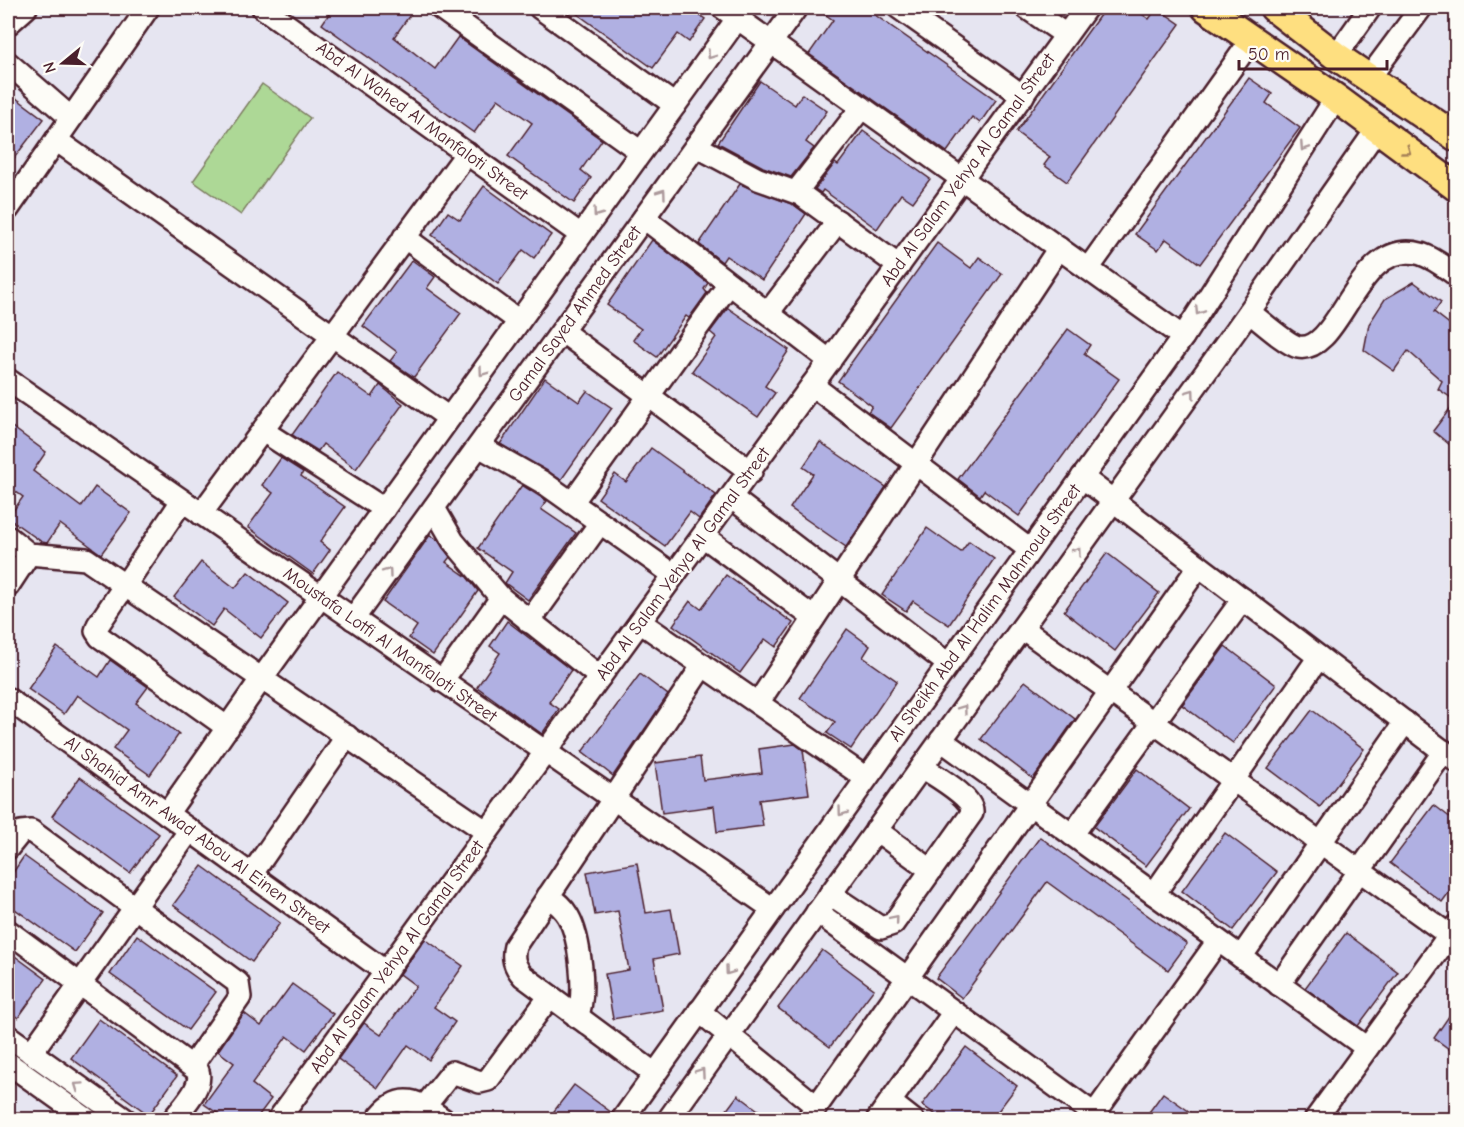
<svg xmlns="http://www.w3.org/2000/svg" width="1464" height="1127" font-family="'Comic Neue',sans-serif">
<rect width="100%" height="100%" fill="#e6e5f1"/>
<filter id="ink" filterUnits="userSpaceOnUse"><feTurbulence type="fractalNoise" baseFrequency=".0167" numOctaves="2"/><feDisplacementMap in="SourceGraphic" scale="12" xChannelSelector="R" yChannelSelector="G"/><feConvolveMatrix kernelMatrix="1 2 1 2 8 2 1 2 1" color-interpolation-filters="sRGB"/></filter>
<g filter="url(#ink)">
<path fill="#add896" stroke="#7c7c60" stroke-width="1.5" d="M262,84L310,118L241,215L193,181Z"/>
<g fill="#b0b0e2" stroke="#4a1f2b" stroke-width="1.5">
<path d="M333,8H415L394,37L435,69L458,37L602,140L581,170L591,178L574,203L508,156L532,123L498,99L474,133L322,24Z"/>
<path d="M569,8H690L705,19L689,42L678,34L653,68Z"/>
<path d="M816,8H865L996,100L980,123L972,117L947,152L809,54L833,20Z"/>
<path d="M1105,8H1133L1149,19L1157,8L1180,24L1067,182L1044,165L1050,157L1016,132Z"/>
<path d="M1249,78L1272,94L1266,103L1300,128L1200,264L1166,239L1158,250L1135,234Z"/>
<path d="M760,81L795,105L802,94L827,111L806,142L814,148L791,177L763,167L718,143Z"/>
<path d="M8,92L44,119L8,166Z"/>
<path d="M863,131L930,179L913,202L901,194L877,229L823,190L821,193L815,189L835,163L838,165Z"/>
<path d="M740,184L794,205L806,214L762,280L726,256L722,262L699,244Z"/>
<path d="M484,186L551,235L534,258L523,250L498,284L432,235L448,212L460,220Z"/>
<path d="M652,240L708,283L704,289L707,293L689,318L686,316L657,357L633,340L641,329L607,305Z"/>
<path d="M937,243L971,268L979,257L1002,274L891,428L868,412L872,406L838,381Z"/>
<path d="M412,260L435,277L427,288L461,313L414,377L390,361L397,352L363,326Z"/>
<path d="M1414,282L1441,302L1434,312L1456,329V450L1433,431L1456,401L1438,389L1442,381L1408,351L1394,371L1364,350L1369,324L1385,299Z"/>
<path d="M728,308L789,350L765,386L775,393L758,417L692,371L716,337L710,332Z"/>
<path d="M1068,329L1090,345L1084,354L1119,379L1019,516L984,490L980,496L958,479Z"/>
<path d="M337,372L372,397L380,385L403,404L356,469L323,444L318,451L292,435Z"/>
<path d="M545,378L579,402L587,391L612,408L561,480L500,444Z"/>
<path d="M8,424L46,452L33,471L81,507L95,487L131,513L101,554L60,524L47,543L42,542L8,518L23,497L8,486Z"/>
<path d="M820,442L886,487L846,547L790,508L813,474L803,467Z"/>
<path d="M651,448L716,495L699,519L690,512L665,546L598,498L615,474L626,482Z"/>
<path d="M281,458L303,472L301,476L345,507L320,542L330,550L313,574L248,527L273,493L262,485Z"/>
<path d="M522,485L547,501L541,509L576,533L528,600L505,583L512,572L478,548Z"/>
<path d="M927,528L961,552L969,541L994,559L949,625L913,601L906,611L882,595Z"/>
<path d="M430,535L438,540L450,557L446,562L467,577L478,591L433,655L409,638L417,626L383,602Z"/>
<path d="M1107,553L1159,593L1115,651L1064,611Z"/>
<path d="M201,562L235,588L248,572L288,603L261,638L224,609L212,626L174,597Z"/>
<path d="M726,575L793,623L776,647L765,639L740,673L673,625L690,601L701,609Z"/>
<path d="M507,621L571,670L549,702L559,709L542,734L477,687L500,653L490,646Z"/>
<path d="M847,629L870,646L863,657L897,681L851,749L827,733L835,722L800,698Z"/>
<path d="M1225,646L1276,685L1233,743L1182,705Z"/>
<path d="M57,647L99,677L110,660L148,687L136,703L179,734L150,775L113,749L127,730L77,695L64,714L28,689Z"/>
<path d="M640,674L668,695L613,776L582,752Z"/>
<path d="M1025,681L1075,719L1033,779L981,739Z"/>
<path d="M1312,710L1364,749L1320,807L1268,768Z"/>
<path d="M795,744L803,750L809,794L759,800L763,826L717,832L714,806L662,813L655,763L700,757L703,780L762,773L759,749Z"/>
<path d="M1137,769L1189,809L1146,866L1094,827Z"/>
<path d="M80,777L159,834L130,873L52,816Z"/>
<path d="M1434,805L1456,822V883L1442,902L1390,863Z"/>
<path d="M1225,833L1277,872L1233,930L1182,891Z"/>
<path d="M1040,837L1187,944L1168,970L1047,882L962,998L936,978Z"/>
<path d="M24,856L103,913L75,952L8,904V880Z"/>
<path d="M637,863L646,913L671,909L679,954L654,959L663,1010L613,1019L605,974L629,970L618,911L595,915L587,872Z"/>
<path d="M202,866L280,923L252,962L173,905Z"/>
<path d="M1346,933L1398,972L1358,1026L1305,988Z"/>
<path d="M137,935L216,992L188,1030L110,974Z"/>
<path d="M425,939L463,966L434,1007L455,1022L429,1060L408,1045L378,1088L338,1059L364,1023L381,1035L416,986L400,974Z"/>
<path d="M822,950L874,989L830,1047L778,1008Z"/>
<path d="M8,951L46,979L18,1018L8,1010Z"/>
<path d="M292,984L333,1014L306,1050L287,1036L252,1084L271,1099L256,1119H226L204,1104L234,1063L218,1051L244,1013L261,1026Z"/>
<path d="M1456,1006V1054L1434,1038Z"/>
<path d="M99,1019L177,1076L149,1115L71,1058Z"/>
<path d="M966,1047L1017,1086L992,1119H942L922,1105Z"/>
<path d="M574,1085L612,1113L609,1119H548Z"/>
<path d="M1163,1093L1200,1119H1144Z"/>
<path d="M738,1095L770,1119H720Z"/>
</g>
<g fill="none" stroke-linecap="round" stroke-linejoin="round">
<defs>
<g id="minor">
<path d="M263,8L581,235"/>
<path d="M440,8L641,152"/>
<path d="M540,8L675,105"/>
<path d="M723,8L1183,337"/>
<path d="M899,8L1023,96"/>
<path d="M1027,8L1066,35"/>
<path d="M8,24L26,8"/>
<path d="M1336,56L1370,8"/>
<path d="M8,63L71,118"/>
<path d="M1369,78L1421,8"/>
<path d="M56,140L449,418"/>
<path d="M696,146L758,179L800,194L899,266"/>
<path d="M796,192L862,107"/>
<path d="M8,209L148,8"/>
<path d="M644,218L830,361"/>
<path d="M404,237L519,321"/>
<path d="M1088,269L1252,39"/>
<path d="M1249,312C1260,320 1286,344 1298,347C1341,355 1356,236 1421,254C1434,258 1446,268 1456,275"/>
<path d="M768,313L838,221"/>
<path d="M563,332L751,472"/>
<path d="M8,380L773,909"/>
<path d="M812,385L1030,550"/>
<path d="M263,431L384,509"/>
<path d="M479,446L544,483L674,575"/>
<path d="M1082,477L1456,761"/>
<path d="M732,498L948,664"/>
<path d="M182,501L98,625L96,631L100,637L228,728"/>
<path d="M572,503L729,284"/>
<path d="M434,508L453,541L501,598L600,677"/>
<path d="M201,514L467,153"/>
<path d="M703,536L814,618"/>
<path d="M8,537L29,554L86,559L487,832"/>
<path d="M8,586L29,554"/>
<path d="M353,619L796,8"/>
<path d="M529,622L600,523"/>
<path d="M640,622L866,778"/>
<path d="M1022,628L1449,935"/>
<path d="M442,681L501,598"/>
<path d="M8,699L386,972"/>
<path d="M758,703L1059,248"/>
<path d="M941,740L1367,1048"/>
<path d="M167,814L262,678L745,8"/>
<path d="M876,830L931,870"/>
<path d="M1072,835L1243,599"/>
<path d="M8,848L21,832L31,831L238,983L240,997L192,1066"/>
<path d="M251,875L347,736"/>
<path d="M830,894L881,928L893,924L972,813C974,797 935,776 922,767"/>
<path d="M1154,894L1319,657"/>
<path d="M548,896C556,902 563,907 568,916C580,937 587,995 577,1017"/>
<path d="M817,912L1094,1114"/>
<path d="M8,931L198,1071C203,1088 183,1106 173,1120"/>
<path d="M1241,957L1405,722"/>
<path d="M1279,985L1444,751"/>
<path d="M699,1011L816,1106"/>
<path d="M8,1036L126,1120"/>
<path d="M31,1053L190,830"/>
<path d="M8,1063L88,1120"/>
<path d="M655,1074L523,976C514,966 512,958 515,946L703,665"/>
<path d="M890,1102L913,1120"/>
<path d="M425,1106L452,1072L480,1082L488,1080L550,996"/>
<path d="M278,1120L1086,8"/>
<path d="M377,1120C400,1088 419,1102 444,1120"/>
<path d="M622,1120L1183,337L1336,98"/>
<path d="M668,1120L1249,312L1377,129"/>
<path d="M807,1120L1199,566"/>
<path d="M877,1120L954,1012"/>
<path d="M1090,1120L1218,941"/>
<path d="M1315,1120L1456,926"/>
</g>
<g id="major">
<path d="M1206,8L1336,98L1456,187"/>
<path d="M1274,8L1336,56L1456,137"/>
</g>
</defs>
<use href="#minor" stroke="#4a1f2b" stroke-width="26"/>
<use href="#major" stroke="#4a1f2b" stroke-width="32"/>
<use href="#minor" stroke="#fdfcf7" stroke-width="21"/>
<use href="#major" stroke="#fedf80" stroke-width="27"/>
</g>
<defs><path id="oneway-chevron" d="M-2-3.5L2.5 0L-2 3.5" fill="none" stroke-width="1.6" stroke-linecap="round" stroke-linejoin="round" transform="scale(1.5)"/></defs>
<g stroke="#ac999b">
<use href="#oneway-chevron" transform="translate(711 55) rotate(126)"/>
<use href="#oneway-chevron" transform="translate(1304 147) rotate(123)"/>
<use href="#oneway-chevron" transform="translate(662 193) rotate(-54)"/>
<use href="#oneway-chevron" transform="translate(597 213) rotate(126)"/>
<use href="#oneway-chevron" transform="translate(1199 311) rotate(123)"/>
<use href="#oneway-chevron" transform="translate(483 372) rotate(126)"/>
<use href="#oneway-chevron" transform="translate(1191 393) rotate(-54)"/>
<use href="#oneway-chevron" transform="translate(1077 551) rotate(-54)"/>
<use href="#oneway-chevron" transform="translate(388 572) rotate(-54)"/>
<use href="#oneway-chevron" transform="translate(963 709) rotate(-54)"/>
<use href="#oneway-chevron" transform="translate(842 812) rotate(126)"/>
<use href="#oneway-chevron" transform="translate(895 919) rotate(-50)"/>
<use href="#oneway-chevron" transform="translate(729 971) rotate(126)"/>
<use href="#oneway-chevron" transform="translate(701 1072) rotate(-55)"/>
<use href="#oneway-chevron" transform="translate(78 1086) rotate(-145)"/>
</g>
<use stroke="#a47f56" href="#oneway-chevron" transform="translate(1407 151) rotate(36)"/>
</g>
<g text-anchor="middle" dominant-baseline="central" stroke-width="4.5" stroke-linejoin="round" paint-order="stroke">
<g font-size="18" fill="#4a1f2b" stroke="#fdfcf7">
<text transform="translate(422 121) rotate(36)">Abd Al Wahed Al Manfaloti Street</text>
<text transform="translate(968 170) rotate(-54)">Abd Al Salam Yehya Al Gamal Street</text>
<text transform="translate(575 314) rotate(-54)">Gamal Sayed Ahmed Street</text>
<text transform="translate(683 564) rotate(-54)">Abd Al Salam Yehya Al Gamal Street</text>
<text transform="translate(985 613) rotate(-54)">Al Sheikh Abd Al Halim Mahmoud Street</text>
<text transform="translate(390 645) rotate(35)">Moustafa Lotfi Al Manfaloti Street</text>
<text transform="translate(197 835) rotate(36)">Al Shahid Amr Awad Abou Al Einen Street</text>
<text transform="translate(397 957) rotate(-54)">Abd Al Salam Yehya Al Gamal Street</text>
</g>
</g>
<rect width="1464" height="1127" fill="none" stroke="#fdfcf7" stroke-width="30"/>
<rect x="15" y="15" width="1434" height="1097" fill="none" stroke="#4a1f2b" stroke-width="2" filter="url(#ink)"/>
<g transform="translate(63 63) rotate(251)" stroke="#fdfcf7" stroke-width="4.5" paint-order="stroke">
<path d="M0-4.5L10 22L0 15L-10 22Z" fill="#4a1f2b"/>
<text y="-9" font-size="16" font-weight="bold" text-anchor="middle" fill="#4a1f2b">N</text>
</g>
<path d="M1239 60v9h148v-9" fill="none" stroke="#4a1f2b" stroke-width="3"/>
<text x="1248" y="60" font-size="18" fill="#4a1f2b" stroke="#fdfcf7" stroke-width="4.5" paint-order="stroke">50 m</text>
</svg>
